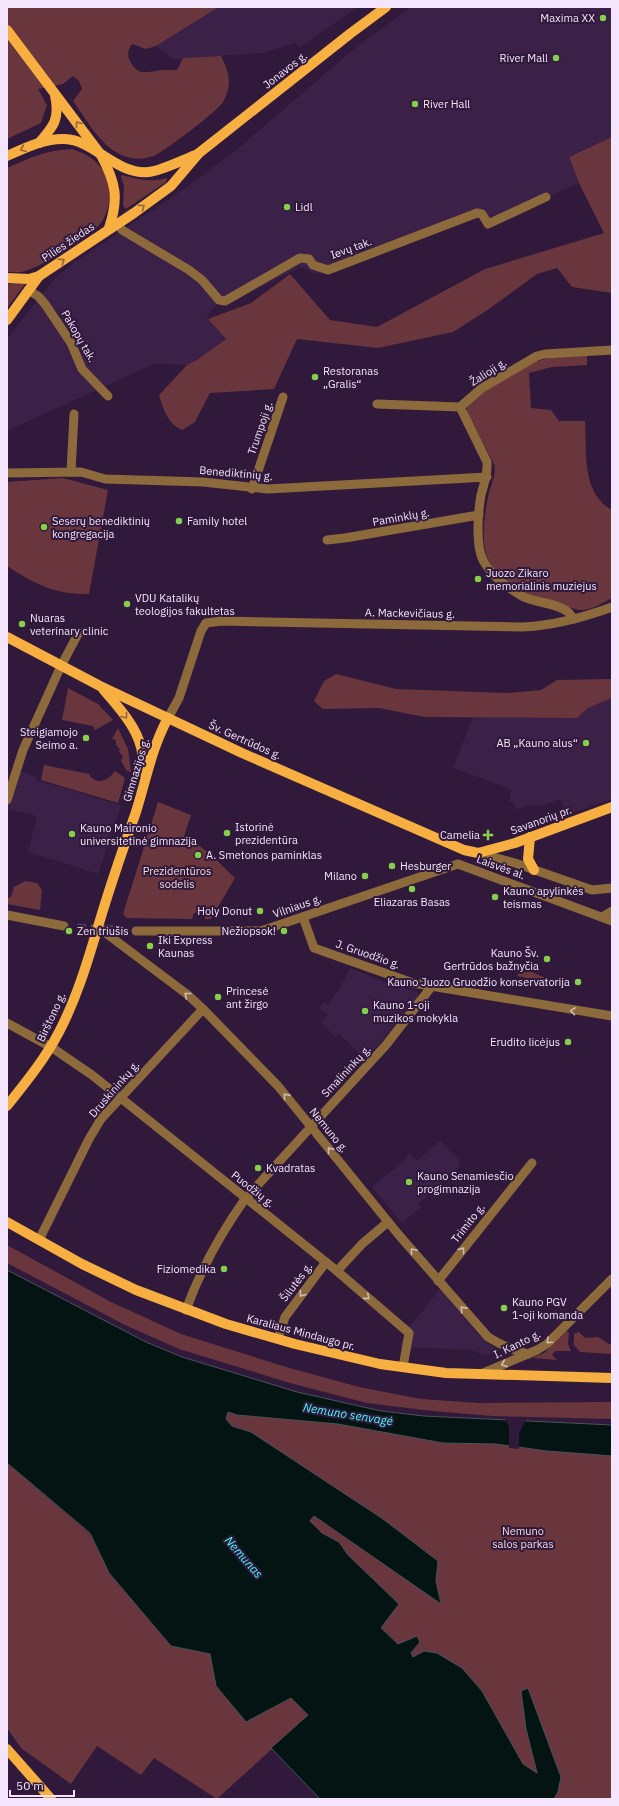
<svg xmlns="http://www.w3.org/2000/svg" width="619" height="1806" font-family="'IBM Plex Sans',sans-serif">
<rect width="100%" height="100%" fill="#30193b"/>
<g fill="#3b2048">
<path d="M219,7H358L299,48L296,43L262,53L173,59L156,46Z"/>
<path d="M411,7H612V137L569,157L579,183L488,224L482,214L329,271L316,274L301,267L224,306L217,304L207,315L208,319L226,339L197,360L187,365L154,364L7,431V339L55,278L73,263L191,184L234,152L355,48Z"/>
<path d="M612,698V799L567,815L561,799L538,807L537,805L531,807L530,805L514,810L516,805L509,801L511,789L453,768L473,717L577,718L588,708Z"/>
<path d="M19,771L37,776L36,780L121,805L98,874L28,852L37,816L7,809Z"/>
<path d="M350,968L396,986L417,992L419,997L366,1059L339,1034L335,1037L321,1022L328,1015L319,1008L324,1003L327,1005L340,988Z"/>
<path d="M440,1140L458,1159L460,1165L418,1204L421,1207L402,1223L372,1187L406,1159L409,1153L417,1161Z"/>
<path d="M440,1289L477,1333L500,1354L483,1355L471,1350L399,1347L407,1330Z"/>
</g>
<g fill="#68363c">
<path d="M7,7H219L156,46L146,49L132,44C128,50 127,54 130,61C138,77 147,72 161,70C166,70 172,70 177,70L183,58L221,56C229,72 233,85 223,102C218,111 167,149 156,155C147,159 136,160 127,157C102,150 87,120 73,101L82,89L79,81L73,76L63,84L38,89L47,105L41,123L7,139Z"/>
<path d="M612,137V293L572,287L557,268L537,274L489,309L453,332L378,348L297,339L274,389L210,393L195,422L182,430C168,424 163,409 159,395L187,365L197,360L226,339L208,319L251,303L290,274L330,320L377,327L485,269L604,233L579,183L569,157Z"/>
<path d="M72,149C81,152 90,156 96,162C113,178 114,206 100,224C88,238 43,266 25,271C20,273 13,272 7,272V168C30,158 46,150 72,149Z"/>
<path d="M122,175C136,179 152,183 166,178L167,179L166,182L126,209L123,206L124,186L121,177Z"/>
<path d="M26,283L7,308V284Z"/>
<path d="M587,355V365L552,367L529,373L531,408L551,410L559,421H585C587,451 581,493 612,510V598C604,602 594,609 584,610C574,611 556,602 545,600C523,595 489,574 485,549C482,533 485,513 488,497C490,486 497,476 494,464L467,413V404C488,389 511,373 535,362C551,356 570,356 587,355Z"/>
<path d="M63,478L108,490L89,594C55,595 35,584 7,566V482Z"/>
<path d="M336,674L396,689L508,693L541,690L557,680L612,679V698L588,708L577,718L424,717L379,708L323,709L314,701L324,681Z"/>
<path d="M68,688L98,704L113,720L95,730L93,726L62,720Z"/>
<path d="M118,728L128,749L131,772L127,771L121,761L123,756L119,752L120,749L116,745V740L112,739Z"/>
<path d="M44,765L89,774C95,786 109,781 115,771L125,778L118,803L41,780Z"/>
<path d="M158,802L191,815L184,836C205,847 218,862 235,878L211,919H205V913H194L192,919L127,918L123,914Z"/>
<path d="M25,881L37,883L42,890L40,910L7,904V898L11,897L14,887Z"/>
<path d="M523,972H532L562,985L517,976L519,973Z"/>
<path d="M7,1245L111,1302L181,1334L286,1367L359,1387L421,1399L479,1403L612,1402V1419L492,1416L432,1411L367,1403L290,1383L179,1349L125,1325L7,1263Z"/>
<path d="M567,1331L569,1333L568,1344L571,1351H555L552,1355L557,1360L532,1358L544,1353Z"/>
<path d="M579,1332L585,1338L598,1337L609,1344L612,1343V1354L580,1352L574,1345V1334Z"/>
<path d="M228,1412L237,1415L338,1424L443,1443L496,1444L547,1451L612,1456V1799H554L558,1792L526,1729L538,1774L523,1764L482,1691L413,1657L411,1653L398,1644L381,1627L398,1604L348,1555L339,1542L322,1533L310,1521L314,1516L441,1603L436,1581L438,1561L251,1432L232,1426L226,1419Z"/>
<path d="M7,1463L90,1534L109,1573L171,1646L211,1654L216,1686L291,1698L308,1716L217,1799L154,1758L141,1775L97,1746L71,1784L21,1748L7,1728Z"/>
</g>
<path fill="#041413" stroke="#4c5359" d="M7,1270L146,1342L182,1357L297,1392L381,1411L424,1416L612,1425V1456L547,1451L496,1444L443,1443L338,1424L237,1415L228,1412L226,1419L232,1426L251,1432L383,1519L438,1561L436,1581L441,1604L314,1516L310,1521L322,1533L339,1542L348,1555L399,1604L381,1628L398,1644L417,1636L420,1642L411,1653L413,1657L424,1651L437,1653L462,1668L482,1691L523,1764L537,1773L526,1729L521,1691L528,1688L561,1777L558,1792L554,1799H320L271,1748L308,1715L291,1698L246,1722L216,1686L210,1654L171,1646L109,1573L90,1533L7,1463Z"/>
<path fill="#30193b" d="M505,1419H526L519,1434V1449L509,1448V1426Z"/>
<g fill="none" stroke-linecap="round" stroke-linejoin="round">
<path stroke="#4d3858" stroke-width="9" stroke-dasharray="9 4.5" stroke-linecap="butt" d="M77,928L123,930"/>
<g stroke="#8c6a3b" stroke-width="9">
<path d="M117,223L122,230L189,270L202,280L219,300L225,301L300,258L309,259L313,265L328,270L477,213L482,214L488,224L546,197"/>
<path d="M28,290L38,296L45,304L71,343L82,369L108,396"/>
<path d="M377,404L460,407L482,388L537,356L545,354L612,350"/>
<path d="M460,407L487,462C488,474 484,483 481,495C478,512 475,547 484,562C492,576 508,588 522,596C535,603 558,603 568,612C570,614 572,617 574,619"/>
<path d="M71,472L74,414"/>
<path d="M7,473L81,472L105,479L203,482L268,489L487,477"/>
<path d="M252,489L283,397"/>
<path d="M327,540L345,538L479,515"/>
<path d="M168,718L179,698L201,631L206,623L222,621L521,627C553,626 582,618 612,607"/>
<path d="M7,800L23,750L61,666L79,632"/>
<path d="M478,853L515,863L592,890L612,888"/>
<path d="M7,915L64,926"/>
<path d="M303,917L314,948L413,983L612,1016"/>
<path d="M602,917L612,911"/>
<path d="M99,928L188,995L203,1009L278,1086L398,1234L488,1337C502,1346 513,1350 528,1354"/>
<path d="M136,931H261L458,864L612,921"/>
<path d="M7,1023L51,1047L92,1075L337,1271L409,1333L403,1367"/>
<path d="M39,1240L89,1139L101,1119L203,1009"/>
<path d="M337,1271L362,1244L388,1222"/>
<path d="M438,1281L532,1163"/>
<path d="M186,1310C200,1271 221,1233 245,1199L386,1045L432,986"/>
<path d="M278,1339L285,1317L326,1262"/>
<path d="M481,1374L537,1350L547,1344L612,1279"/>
</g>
<g stroke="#f7af41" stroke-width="10">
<path d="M7,30L101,155C116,183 119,198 109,228"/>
<path d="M39,143C54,126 60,119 55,95"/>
<path d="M7,156C25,148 45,138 65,139C94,140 116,175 149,172C161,171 185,159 198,154"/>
<path d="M7,278L29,279L39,276L134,213L171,186L199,153L351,33L386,7"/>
<path d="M7,320L39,276"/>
<path d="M7,637L100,686L242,753L464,850L478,853L515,843L612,807"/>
<path d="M103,689C117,706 135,724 141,747C143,756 143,765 145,775"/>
<path d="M530,837L528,859L534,870"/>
<path d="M7,1106C26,1082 45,1059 59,1032C80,992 91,949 104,907C114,875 125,843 136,812C146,780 152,747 168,718"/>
<path d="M7,1222L82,1264L136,1290L226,1324L295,1344L380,1364L446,1373L612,1378"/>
<path d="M7,1749L51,1799"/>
</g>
</g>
<defs><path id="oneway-chevron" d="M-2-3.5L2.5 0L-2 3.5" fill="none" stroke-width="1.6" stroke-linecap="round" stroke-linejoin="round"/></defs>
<g stroke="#94643e">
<use href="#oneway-chevron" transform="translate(78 124) rotate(-127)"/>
<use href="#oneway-chevron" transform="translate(23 149) rotate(158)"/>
<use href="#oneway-chevron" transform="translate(142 207) rotate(-36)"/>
<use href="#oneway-chevron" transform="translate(62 261) rotate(-34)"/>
<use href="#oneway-chevron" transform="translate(125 716) rotate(53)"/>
</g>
<g stroke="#d0bab8">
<use href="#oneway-chevron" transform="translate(187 995) rotate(-141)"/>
<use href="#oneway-chevron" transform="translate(573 1011) rotate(-172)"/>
<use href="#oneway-chevron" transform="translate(286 1096) rotate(-129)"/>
<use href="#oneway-chevron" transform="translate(330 1150) rotate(-129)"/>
<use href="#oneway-chevron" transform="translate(462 1250) rotate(-52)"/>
<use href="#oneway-chevron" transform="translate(413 1251) rotate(-130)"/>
<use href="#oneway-chevron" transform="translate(302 1294) rotate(127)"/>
<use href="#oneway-chevron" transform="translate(367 1297) rotate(40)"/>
<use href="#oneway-chevron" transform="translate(463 1309) rotate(-132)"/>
<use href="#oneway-chevron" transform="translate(549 1341) rotate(138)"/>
<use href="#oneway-chevron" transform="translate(504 1364) rotate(157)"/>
</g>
<g fill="#86cf4b" stroke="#30193b" stroke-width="1.5">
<circle cx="603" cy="18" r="4"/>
<circle cx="556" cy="58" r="4"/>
<circle cx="415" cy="104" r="4"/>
<circle cx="287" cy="207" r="4"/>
<circle cx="315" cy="377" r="4"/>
<circle cx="179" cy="521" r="4"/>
<circle cx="44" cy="527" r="4"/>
<circle cx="478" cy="579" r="4"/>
<circle cx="127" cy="604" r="4"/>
<circle cx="22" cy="624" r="4"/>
<circle cx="86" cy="738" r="4"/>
<circle cx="586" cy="743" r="4"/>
<circle cx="227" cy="833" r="4"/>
<circle cx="72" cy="834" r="4"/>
<path d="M486 829h4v4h4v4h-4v4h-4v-4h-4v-4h4z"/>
<circle cx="198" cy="855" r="4"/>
<circle cx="392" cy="866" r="4"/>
<circle cx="365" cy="876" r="4"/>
<circle cx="412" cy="889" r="4"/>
<circle cx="495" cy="897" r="4"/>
<circle cx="260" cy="911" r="4"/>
<circle cx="69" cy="931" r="4"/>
<circle cx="284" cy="931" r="4"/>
<circle cx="150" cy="946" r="4"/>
<circle cx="547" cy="959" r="4"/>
<circle cx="578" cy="982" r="4"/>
<circle cx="218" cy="997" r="4"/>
<circle cx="365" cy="1011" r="4"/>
<circle cx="568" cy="1042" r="4"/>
<circle cx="258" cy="1168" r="4"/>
<circle cx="409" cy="1182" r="4"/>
<circle cx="224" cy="1269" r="4"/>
<circle cx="504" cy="1308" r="4"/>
</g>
<g text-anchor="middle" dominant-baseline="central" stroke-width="4" stroke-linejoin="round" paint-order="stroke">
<g font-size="11" fill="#f4e5fc" stroke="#30193b" text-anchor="start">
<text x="595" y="18" text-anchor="end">Maxima XX</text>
<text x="548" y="58" text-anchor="end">River Mall</text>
<text x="423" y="104">River Hall</text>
<text x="295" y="207">Lidl</text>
<text x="323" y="371">Restoranas<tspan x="323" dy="13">„Gralis“</tspan></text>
<text x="52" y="521">Seserų benediktinių<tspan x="52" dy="13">kongregacija</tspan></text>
<text x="187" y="521">Family hotel</text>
<text x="486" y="573">Juozo Zikaro<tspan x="486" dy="13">memorialinis muziejus</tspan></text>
<text x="135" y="598">VDU Katalikų<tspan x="135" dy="13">teologijos fakultetas</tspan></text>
<text x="30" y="618">Nuaras<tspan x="30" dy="13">veterinary clinic</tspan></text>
<text x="78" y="732" text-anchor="end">Steigiamojo<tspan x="78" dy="13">Seimo a.</tspan></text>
<text x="578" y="743" text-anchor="end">AB „Kauno alus“</text>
<text x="235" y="827">Istorinė<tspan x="235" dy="13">prezidentūra</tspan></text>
<text x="80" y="828">Kauno Maironio<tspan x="80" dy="13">universitetinė gimnazija</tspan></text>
<text x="480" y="835" text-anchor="end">Camelia</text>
<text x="206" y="855">A. Smetonos paminklas</text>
<text x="400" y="866">Hesburger</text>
<text x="357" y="876" text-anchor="end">Milano</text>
<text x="503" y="891">Kauno apylinkės<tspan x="503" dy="13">teismas</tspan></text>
<text x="412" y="902" text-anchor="middle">Eliazaras Basas</text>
<text x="252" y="911" text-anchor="end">Holy Donut</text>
<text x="77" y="931">Zen triušis</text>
<text x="276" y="931" text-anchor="end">Nežiopsok!</text>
<text x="158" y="940">Iki Express<tspan x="158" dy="13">Kaunas</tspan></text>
<text x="539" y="953" text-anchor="end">Kauno Šv.<tspan x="539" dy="13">Gertrūdos bažnyčia</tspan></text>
<text x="570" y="982" text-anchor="end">Kauno Juozo Gruodžio konservatorija</text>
<text x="226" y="991">Princesė<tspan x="226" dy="13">ant žirgo</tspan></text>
<text x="373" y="1005">Kauno 1-oji<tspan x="373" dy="13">muzikos mokykla</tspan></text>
<text x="560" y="1042" text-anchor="end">Erudito licėjus</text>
<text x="266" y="1168">Kvadratas</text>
<text x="417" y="1176">Kauno Senamiesčio<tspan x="417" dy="13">progimnazija</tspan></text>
<text x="216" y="1269" text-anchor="end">Fiziomedika</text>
<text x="512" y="1302">Kauno PGV<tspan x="512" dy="13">1-oji komanda</tspan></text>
</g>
<g font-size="11" fill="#f4e5fc" stroke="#30193b">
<text transform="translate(285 70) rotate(-38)">Jonavos g.</text>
<text transform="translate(68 242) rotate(-34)">Pilies žiedas</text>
<text transform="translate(351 248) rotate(-20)">Ievų tak.</text>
<text transform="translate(79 336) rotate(60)">Pakopų tak.</text>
<text transform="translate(488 372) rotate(-32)">Žalioji g.</text>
<text transform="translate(260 428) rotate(-71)">Trumpoji g.</text>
<text transform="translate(236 473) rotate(5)">Benediktinių g.</text>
<text transform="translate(401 517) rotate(-10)">Paminklų g.</text>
<text transform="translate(410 613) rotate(1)">A. Mackevičiaus g.</text>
<text transform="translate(245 740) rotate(24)">Šv. Gertrūdos g.</text>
<text transform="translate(136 770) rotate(-73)">Gimnazijos g.</text>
<text transform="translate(541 820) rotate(-20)">Savanorių pr.</text>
<text transform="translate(501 867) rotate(20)">Laisvės al.</text>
<text transform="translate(297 906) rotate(-19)">Vilniaus g.</text>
<text transform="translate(368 954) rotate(19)">J. Gruodžio g.</text>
<text transform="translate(51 1017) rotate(-65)">Birštono g.</text>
<text transform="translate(346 1071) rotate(-47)">Smalininkų g.</text>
<text transform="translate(114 1089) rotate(-49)">Druskininkų g.</text>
<text transform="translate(329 1130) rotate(51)">Nemuno g.</text>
<text transform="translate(253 1189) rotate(38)">Puodžių g.</text>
<text transform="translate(468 1223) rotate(-52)">Trimito g.</text>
<text transform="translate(296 1282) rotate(-53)">Šilutės g.</text>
<text transform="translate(301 1332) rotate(15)">Karaliaus Mindaugo pr.</text>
<text transform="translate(517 1344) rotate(-26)">I. Kanto g.</text>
</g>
<g font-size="11" fill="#f5dbdc" stroke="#30193b">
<text x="177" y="871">Prezidentūros<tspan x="177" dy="13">sodelis</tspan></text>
<text x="523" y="1531">Nemuno<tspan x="523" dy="13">salos parkas</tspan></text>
</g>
<g font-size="12" font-style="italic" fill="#3ffbf9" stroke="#30193b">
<text transform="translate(348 1414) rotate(9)">Nemuno senvagė</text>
<text transform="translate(244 1557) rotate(49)">Nemunas</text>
</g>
</g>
<rect width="619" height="1806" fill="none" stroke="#f4e5fc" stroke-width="16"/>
<path d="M10 1790v6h64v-6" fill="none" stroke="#f4e5fc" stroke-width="2"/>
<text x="16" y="1790" font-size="12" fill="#f4e5fc" stroke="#30193b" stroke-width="3" paint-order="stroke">50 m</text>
</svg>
